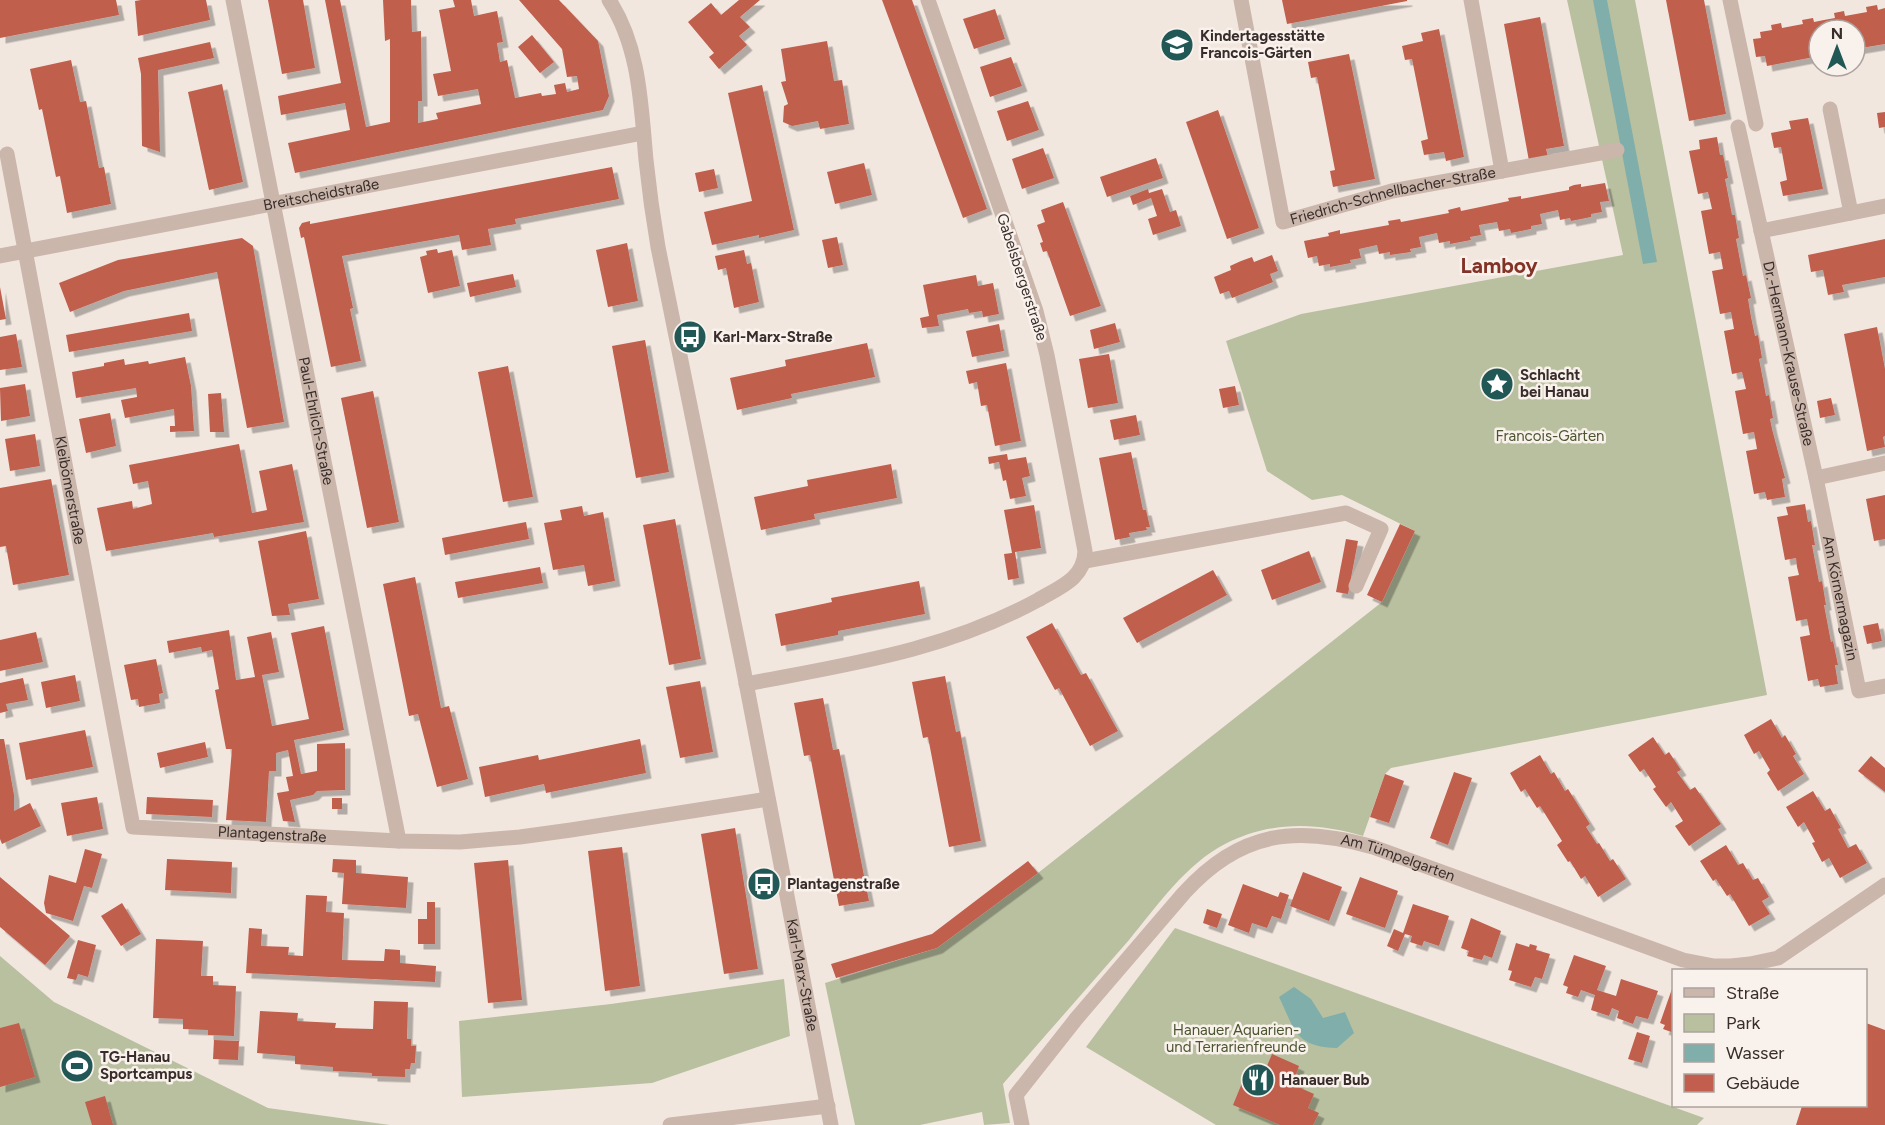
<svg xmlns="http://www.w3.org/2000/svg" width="1885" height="1125" font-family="Figtree,sans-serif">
<defs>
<filter id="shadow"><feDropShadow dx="5.5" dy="5.5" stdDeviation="0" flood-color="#0004"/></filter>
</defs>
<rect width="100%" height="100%" fill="#f2e7df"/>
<g fill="#b9c09f">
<path d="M1567,0H1635L1767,695L1391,768L1385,774L1363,836C1315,822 1271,821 1225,844C1186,864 1157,906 1129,940C1087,988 1045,1036 1003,1084L1010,1123L984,1125L982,1112L920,1125H855L825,983L937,948L1038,873L1382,602L1415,531L1342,495L1312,500L1267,471L1226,341L1301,314L1623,255Z"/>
<path d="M1175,928L1704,1118L1697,1125H1216L1086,1047Z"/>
<path d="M0,956L54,1002L268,1108L390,1125H0Z"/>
<path d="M784,979L790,1036L652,1083L462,1097L459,1021L611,1004Z"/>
</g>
<g fill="#7faeab">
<path d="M1593,0H1607L1657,262L1643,264Z"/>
<path d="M1294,987L1311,999L1323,1018L1345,1012L1354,1033L1337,1048C1295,1047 1295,1030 1279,997Z"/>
</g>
<g fill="#c15e4e" filter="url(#shadow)">
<path d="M0,0H116L119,15L0,38Z"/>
<path d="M141,0H206L210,20L138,36L135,1Z"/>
<path d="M268,0H303L315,68L282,74Z"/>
<path d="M325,0H340L366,127L390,122V39L385,41L383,0H411L412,32L421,31L422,101H418V123L438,119L436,113L481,104L478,89L438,96L433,74L451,71L439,10L455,7L453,0H471L474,16L497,11L503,42L497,43L500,62L507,60L515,98L541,93L542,96L556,94L554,85L565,83L567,92L579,89L577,76L567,77L562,49L519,0H559L598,41L609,96L603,110L295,173L288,143L350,130L345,103L281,115L278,96L341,83Z"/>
<path d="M739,0H760L740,17L750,27L739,36L747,45L719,69L709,57L714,53L688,22L711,3L721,15Z"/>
<path d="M882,0H912L987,209L963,218Z"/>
<path d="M1282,0H1407V1L1287,24Z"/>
<path d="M1666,0H1704L1726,114L1689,121Z"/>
<path d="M1877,5L1878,10L1885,8V44L1855,49V30H1819V56L1767,66L1765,56L1756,57L1753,39L1761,38L1760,32L1772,30L1771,25L1781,23L1782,28L1803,24L1802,20L1813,18L1814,22L1824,20L1835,18L1834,13L1844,11L1845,16L1867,12L1866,7Z"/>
<path d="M995,9L1005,39L974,49L963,19Z"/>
<path d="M1540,17L1564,146L1546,149L1548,157L1529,161L1504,24Z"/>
<path d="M1439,29L1464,157L1446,161L1444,152L1424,155L1421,141L1428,139L1412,59L1405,60L1402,46L1423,41L1421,33Z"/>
<path d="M532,35L554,62L540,73L518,47Z"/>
<path d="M827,41L834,81L842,80L849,124L820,129L818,121L792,126L783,122L784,106L788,104L781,82L786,81L781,49Z"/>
<path d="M210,42L214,58L158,70L160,152L142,146L141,74L138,58Z"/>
<path d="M1349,54L1375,179L1333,187L1330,171L1335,170L1317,77L1311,78L1308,62Z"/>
<path d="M1011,57L1022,86L990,97L980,67Z"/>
<path d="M71,60L80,102L86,101L99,168L104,167L111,204L67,213L60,176L56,177L42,109L39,110L30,69Z"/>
<path d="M222,84L243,182L209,190L188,92Z"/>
<path d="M762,85L794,230L759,238V235L712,245L704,212L752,201L728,93Z"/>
<path d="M1028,101L1039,130L1007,141L997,111Z"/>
<path d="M1218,110L1259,228L1227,239L1186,122Z"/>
<path d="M1885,112V127L1879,128L1877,113Z"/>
<path d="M1808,118L1823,189L1783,196L1780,182L1787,180L1781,147L1774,148L1771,133L1791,129L1789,121Z"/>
<path d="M1717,137L1720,155H1723L1728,178L1725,179L1727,189L1732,215H1735L1739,238L1736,239L1743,276L1746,275L1751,298L1748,299L1751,317L1755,336L1758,335L1762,358L1759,359L1764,385L1766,396L1769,395L1773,418L1770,419L1772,429L1785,478L1782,479L1785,497L1767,500L1765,492L1754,494L1746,451L1757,449L1754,432L1743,434L1735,391L1746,389L1742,372L1732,374L1724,331L1734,329L1731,312L1720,314L1712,271L1723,269L1720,252L1709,254L1701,211L1712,209L1708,192L1698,194L1689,151L1700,149L1699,140Z"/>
<path d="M1043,148L1054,178L1022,189L1012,159Z"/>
<path d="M1156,158L1163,178L1107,197L1100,177Z"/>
<path d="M864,163L872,195L835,204L827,172Z"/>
<path d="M612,167L619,199L515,219L516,224L488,229L491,245L462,250L459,235L342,256L353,308L350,309L361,361L331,367L304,237L301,238L299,228L302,223L310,221V224Z"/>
<path d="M714,169L718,188L699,192L695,173Z"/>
<path d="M1605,183L1609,201L1600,202L1602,212L1591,214V217L1571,221L1570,218L1560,220L1558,210L1540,214L1542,224L1531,226V229L1511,233L1510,229L1499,231L1497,222L1479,225L1481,235L1470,237L1471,240L1450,244V241L1439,243L1437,233L1419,237L1421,247L1410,249L1411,252L1390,255V252L1379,254L1377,245L1359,249L1361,258L1350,260L1351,263L1330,267V264L1319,266L1317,256L1308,258L1304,241L1329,236L1328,233L1340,230V234L1356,231L1389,225L1388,221L1400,219L1401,222L1449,213L1448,210L1460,207L1461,211L1509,201L1508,198L1515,197L1521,196V199L1569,190V187L1574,185L1581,184V187Z"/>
<path d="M1148,189L1149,193L1162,189L1170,212L1176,210L1181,226L1153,235L1148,219L1157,216L1151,198L1133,205L1130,196Z"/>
<path d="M1063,202L1101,306L1070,316L1047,251L1043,252L1040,243L1043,242L1037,225L1045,222L1041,210Z"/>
<path d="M837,237L843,265L828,268L822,240Z"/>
<path d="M242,238L253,246L284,422L247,428L217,272L124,291L70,312L59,283L118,260Z"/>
<path d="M1885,239V277L1842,285L1844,292L1828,295L1823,270L1811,272L1808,255Z"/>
<path d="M627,243L638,301L608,307L596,250Z"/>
<path d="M437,249L438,253L452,250L460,286L428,293L420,257L427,255L426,251Z"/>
<path d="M744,250L747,264L751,263L759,302L734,308L726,268L718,270L715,256Z"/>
<path d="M1272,255L1278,271L1270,274L1273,282L1232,298L1229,291L1220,294L1214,277L1231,270L1230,266L1241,261L1252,257L1254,262Z"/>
<path d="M513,274L516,287L470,297L467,283Z"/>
<path d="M976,275L978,286L993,283L999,314L983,317L982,311L969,313L968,309L937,315L939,326L922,328L920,318L929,316L923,285Z"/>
<path d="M0,287L6,319L0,320Z"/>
<path d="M189,313L192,331L69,352L66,335Z"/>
<path d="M1115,323L1120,342L1094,349L1090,330Z"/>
<path d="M999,324L1004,351L972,357L966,331Z"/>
<path d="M1877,327L1885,369V436L1883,437L1885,447L1867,451L1844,334Z"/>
<path d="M16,334L22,367L0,370V337Z"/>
<path d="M645,340L669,472L636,478L612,346Z"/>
<path d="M867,343L875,377L791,394L792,398L737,410L730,378L786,366L785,360Z"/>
<path d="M1109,354L1118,403L1088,408L1079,359Z"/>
<path d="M185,357L191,386L194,431L170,432V426H175L174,409L125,418L121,400L137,397L136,388L76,398L72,372L104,366V363L124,359L125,365L148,361L149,364Z"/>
<path d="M1006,363L1021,441L995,446L987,405L981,406L977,382L969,384L966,371Z"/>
<path d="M508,366L533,497L503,502L478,372Z"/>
<path d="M25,384L30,416L1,421L0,388Z"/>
<path d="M1235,386L1239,405L1223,408L1219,389Z"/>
<path d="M373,391L399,522L367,528L341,398Z"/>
<path d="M221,393L224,432H210L208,394Z"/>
<path d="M1831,398L1835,415L1820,418L1817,401Z"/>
<path d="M110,413L116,446L86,453L79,419Z"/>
<path d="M1136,415L1140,435L1114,440L1110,420Z"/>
<path d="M35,434L40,466L10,471L5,439Z"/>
<path d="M239,444L252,513L267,510L259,471L292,464L304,522L214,537L213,533L106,551L97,508L132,501L133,509L152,504L148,481L133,484L129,465Z"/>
<path d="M1131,452L1143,510H1146L1150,527H1146L1147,530L1129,533L1130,537L1115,540L1099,458Z"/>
<path d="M1007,454L1008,460L1026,457L1030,476L1022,478L1026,496L1010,499L1006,480L1003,481L999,462L989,464L988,457Z"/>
<path d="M891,464L897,498L814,514L815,519L761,530L754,497L808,486L807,480Z"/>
<path d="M51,479L69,575L13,585L6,546L0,547V488Z"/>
<path d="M1885,495V539L1874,541L1866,499Z"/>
<path d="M1805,504L1808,522L1811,521L1815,545H1812L1819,582L1822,581L1826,605H1824L1831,642L1833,641L1838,665H1835L1838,684L1820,687L1818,679L1808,681L1800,637L1810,635L1807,619L1796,621L1788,577L1799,575L1797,567L1796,558L1785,560L1777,517L1788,515L1786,507Z"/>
<path d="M1034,505L1041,548L1015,552L1019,578L1008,580L1004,554L1012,553L1004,510Z"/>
<path d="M582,506L584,516L603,512L615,581L588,586L584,565L553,570L544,523L562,520L560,510Z"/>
<path d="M675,519L701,659L669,665L643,525Z"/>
<path d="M526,522L529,539L445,555L442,538Z"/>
<path d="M1400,524L1415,531L1382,602L1367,595Z"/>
<path d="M306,531L319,599L288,604L290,615L272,616L258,541Z"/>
<path d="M1346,539L1358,541L1348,594L1336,592Z"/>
<path d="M1309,551L1321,582L1272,600L1261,570Z"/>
<path d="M540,567L543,583L458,598L455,582Z"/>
<path d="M1213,570L1227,595L1137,643L1123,618Z"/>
<path d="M415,577L441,708L449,706L468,779L437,787L418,714L409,716L383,584Z"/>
<path d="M919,581L925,614L838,631V635L781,646L775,614L832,602L831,598Z"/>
<path d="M1052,623L1081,675L1086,673L1118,731L1090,746L1059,688L1055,690L1026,637Z"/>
<path d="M1878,623L1882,641L1867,644L1863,626Z"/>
<path d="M324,626L344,730L294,740L301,774L317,771V744L345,743V790L317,791L313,795L290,800L295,822L283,821L277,793L289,791L286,777L293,776L288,750L276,753V771H269L266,822L226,820L232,749H226L215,690L219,689L212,650L202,652L201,647L169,653L167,641L229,630L236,680L255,677L247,637L271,632L279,672L262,675L272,726L309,719L291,633Z"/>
<path d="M36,632L43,662L0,671V640Z"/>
<path d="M156,659L163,693L159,694L160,703L139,707L138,699L131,700L124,665Z"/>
<path d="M75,675L80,701L46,708L41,682Z"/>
<path d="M945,676L956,732L960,731L981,841L949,847L928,737L923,738L912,682Z"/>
<path d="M23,678L28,700L6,704L8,711L0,713V683Z"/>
<path d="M700,681L713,752L680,758L666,687Z"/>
<path d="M823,698L833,750L839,749L869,901L839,906L810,755L804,756L794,703Z"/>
<path d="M1771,719L1782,738L1785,735L1796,754L1793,756L1804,774L1778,791L1767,773L1770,770L1759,751L1754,754L1744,735Z"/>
<path d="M85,730L93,767L26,780L19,743Z"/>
<path d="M1653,737L1665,755L1669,752L1681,770L1677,772L1690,790L1695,787L1721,824L1689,846L1675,826L1683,821L1671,802L1666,807L1653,789L1656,787L1644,769L1640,772L1628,755Z"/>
<path d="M0,739H4L14,795V811L30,803L41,826L2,844L0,839Z"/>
<path d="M640,739L646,773L546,793L544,784L485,797L479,767L538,755L539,760Z"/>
<path d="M205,742L208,757L160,768L157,753Z"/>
<path d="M1540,755L1551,774L1554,772L1565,791L1568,789L1590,824L1586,827L1597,844L1599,843L1610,861L1613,859L1626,879L1598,897L1585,876L1581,879L1570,861L1568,862L1557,845L1562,841L1540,806L1537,808L1525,789L1521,792L1510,773Z"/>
<path d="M1871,756L1885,768V792L1858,771Z"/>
<path d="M1454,772L1472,778L1448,845L1430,838Z"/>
<path d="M1385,774L1404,781L1389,823L1370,817Z"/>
<path d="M1813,791L1825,811L1830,808L1841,828L1838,829L1848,848L1856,844L1867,863L1840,878L1829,858L1822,862L1812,843L1815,842L1804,822L1798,827L1786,807Z"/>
<path d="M97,797L103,829L67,836L61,803Z"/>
<path d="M147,797L213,800L212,817L146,814Z"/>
<rect x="332" y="798" width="10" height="11"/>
<path d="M735,828L758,969L724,974L701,834Z"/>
<path d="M1726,845L1738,865L1743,863L1753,880L1758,878L1769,897L1762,901L1770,914L1749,926L1730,894L1727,896L1716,879L1713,881L1700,861Z"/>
<path d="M622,847L640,986L605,991L588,851Z"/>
<path d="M85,849L102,854L92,888L84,886L73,921L46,913L44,903L49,875L76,883Z"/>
<path d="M167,859L232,862L231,893L165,890Z"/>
<path d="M333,859L356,860V873L408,877L406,908L342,904L344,873L332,872Z"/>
<path d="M508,860L522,1000L488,1003L474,863Z"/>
<path d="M1028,861L1038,873L937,948L836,978L831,964L932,934Z"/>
<path d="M1303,872L1342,887L1329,921L1290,906Z"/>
<path d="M0,877L70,936L45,965L0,927Z"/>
<path d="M1360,877L1398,891L1385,928L1346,914Z"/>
<path d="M1243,884L1278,897L1280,892L1289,895L1281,919L1272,916L1267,928L1252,923L1249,933L1228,925Z"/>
<path d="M306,895L327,896L326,912L344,913L342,960L384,961L385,949L400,950V963L436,966L435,982L246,973L249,928L262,929L261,946L289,947L288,955L303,956Z"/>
<path d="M427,902H435V944H418V919H427Z"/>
<path d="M122,903L141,934L121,946L101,916Z"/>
<path d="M1413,904L1449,916L1439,946L1424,941L1422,946L1410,942L1412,936L1405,934L1398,951L1387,946L1394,929L1403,933Z"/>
<path d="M1207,909L1222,914L1217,928L1203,923Z"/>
<path d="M1471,918L1501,931L1492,958L1484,955L1482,960L1467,956L1469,951L1461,948Z"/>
<path d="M156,939L203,941L201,976H213V985L236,986L234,1036L208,1035V1030L183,1029V1019L153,1018Z"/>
<path d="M78,940L96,945L88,977L78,974L76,980L67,978Z"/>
<path d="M1516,943L1529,947L1530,944L1537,946L1536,950L1550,954L1542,979L1535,977L1531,987L1509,980L1512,971L1508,970Z"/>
<path d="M1574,955L1606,966L1597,990L1616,996L1621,979L1658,991L1648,1019L1636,1016L1633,1024L1617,1018L1619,1011L1612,1008L1609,1016L1591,1010L1595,995L1581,990L1578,997L1566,993L1568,987L1563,985Z"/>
<path d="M1673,986H1674V1033L1663,1029L1665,1025L1660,1023Z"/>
<path d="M374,1001L408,1002L407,1039H411V1046H416L415,1063H411L410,1069H405V1077L372,1076V1073L333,1071V1067L295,1064V1056L257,1053L260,1011L298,1013L297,1021L336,1023L335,1028L373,1029Z"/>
<path d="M19,1023L35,1077L0,1087V1028Z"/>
<path d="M1866,1023L1885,1030V1125H1796L1802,1106H1866Z"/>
<path d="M1637,1032L1650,1036L1642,1063L1628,1059Z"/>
<path d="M214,1040L239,1041L238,1060L213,1059Z"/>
<path d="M1272,1054L1299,1066L1296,1074L1301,1077L1296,1086L1314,1094L1308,1108L1319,1113L1313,1125H1280L1233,1105L1249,1066L1264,1073Z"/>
<path d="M105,1096L113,1125H92L85,1102Z"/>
</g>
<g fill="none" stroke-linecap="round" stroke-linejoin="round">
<g stroke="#cab6ab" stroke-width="15">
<path id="s1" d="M233,0L399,841"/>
<path id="s2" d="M609,0C640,47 641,106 646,160C649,189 653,218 658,247L743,667L831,1125"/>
<path id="s3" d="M1241,0L1283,222L1392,191L1617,150"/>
<path d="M1471,0L1502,171"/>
<path d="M1730,0L1756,124"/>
<path d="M1830,109L1851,213"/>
<path id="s4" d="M1738,127L1816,478L1859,691L1885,686"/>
<path id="s5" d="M7,154L133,827L399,841L460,842L520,837L571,830L768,799"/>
<path d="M1761,231L1885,206"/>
<path id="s6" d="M0,256L643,133"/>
<path d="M1816,478L1885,463"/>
<path d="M1085,561L1346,513L1381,529L1356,586"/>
<path d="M746,684C850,664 944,651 1038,600C1060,587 1084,579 1085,551L1047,355L1036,311L928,0"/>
<path d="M670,1125L828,1106"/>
<path id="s7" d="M1022,1125L1016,1095L1076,1019L1184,893C1240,831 1296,825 1373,847L1683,960L1714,966H1731L1750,964L1778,958L1885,885"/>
</g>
</g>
<defs>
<symbol id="school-disc" viewBox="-11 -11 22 22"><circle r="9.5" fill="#215856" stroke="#f9f1eb"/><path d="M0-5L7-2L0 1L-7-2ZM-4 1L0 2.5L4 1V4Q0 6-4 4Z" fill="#fff"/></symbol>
<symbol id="bus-disc" viewBox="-11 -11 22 22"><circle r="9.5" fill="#215856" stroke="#f9f1eb"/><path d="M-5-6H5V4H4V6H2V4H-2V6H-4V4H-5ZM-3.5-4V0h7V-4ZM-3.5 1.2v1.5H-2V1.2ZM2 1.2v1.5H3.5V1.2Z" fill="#fff"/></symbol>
<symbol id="sight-disc" viewBox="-11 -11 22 22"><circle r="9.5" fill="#215856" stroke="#f9f1eb"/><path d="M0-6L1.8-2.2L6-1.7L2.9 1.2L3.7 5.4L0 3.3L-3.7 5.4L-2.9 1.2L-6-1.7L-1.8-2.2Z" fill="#fff"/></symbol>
<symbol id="stadium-disc" viewBox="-11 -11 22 22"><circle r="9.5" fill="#215856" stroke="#f9f1eb"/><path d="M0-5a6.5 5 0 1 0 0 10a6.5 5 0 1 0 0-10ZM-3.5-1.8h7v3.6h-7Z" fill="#fff"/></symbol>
<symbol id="restaurant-disc" viewBox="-11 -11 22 22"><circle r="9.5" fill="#215856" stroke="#f9f1eb"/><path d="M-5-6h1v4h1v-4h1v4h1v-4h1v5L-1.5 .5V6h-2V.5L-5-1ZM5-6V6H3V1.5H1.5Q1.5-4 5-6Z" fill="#fff"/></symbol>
</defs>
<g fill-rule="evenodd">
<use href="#school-disc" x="1158" y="26" width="38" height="38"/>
<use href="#bus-disc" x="671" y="318" width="38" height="38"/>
<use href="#sight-disc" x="1478" y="365" width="38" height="38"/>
<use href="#bus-disc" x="745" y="865" width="38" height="38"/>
<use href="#stadium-disc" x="58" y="1047" width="38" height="38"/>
<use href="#restaurant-disc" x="1239" y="1061" width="38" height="38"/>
</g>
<g text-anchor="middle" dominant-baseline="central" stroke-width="5" stroke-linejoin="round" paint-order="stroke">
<g font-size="15" font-weight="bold" fill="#382d2a" stroke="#f9f1eb" text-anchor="start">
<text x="1200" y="36">Kindertagesstätte<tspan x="1200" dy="17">Francois-Gärten</tspan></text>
<text x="713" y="337">Karl-Marx-Straße</text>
<text x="1520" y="375">Schlacht<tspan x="1520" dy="17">bei Hanau</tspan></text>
<text x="787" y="884">Plantagenstraße</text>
<text x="100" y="1057">TG-Hanau<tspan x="100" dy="17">Sportcampus</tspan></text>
<text x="1281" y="1080">Hanauer Bub</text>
</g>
<g font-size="15" fill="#382d2a" stroke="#f9f1eb">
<text stroke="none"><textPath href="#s6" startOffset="327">Breitscheidstraße</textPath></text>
<text stroke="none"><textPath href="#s3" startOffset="339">Friedrich-Schnellbacher-Straße</textPath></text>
<text transform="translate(1022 277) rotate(72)">Gabelsbergerstraße</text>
<text stroke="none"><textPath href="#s4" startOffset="232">Dr.-Hermann-Krause-Straße</textPath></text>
<text stroke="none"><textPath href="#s1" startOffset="429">Paul-Ehrlich-Straße</textPath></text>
<text stroke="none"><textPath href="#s5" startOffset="342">Kleibömerstraße</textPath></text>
<text stroke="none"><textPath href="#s4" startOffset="482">Am Körnermagazin</textPath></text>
<text stroke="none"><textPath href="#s5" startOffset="824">Plantagenstraße</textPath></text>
<text stroke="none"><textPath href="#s7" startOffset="528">Am Tümpelgarten</textPath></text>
<text stroke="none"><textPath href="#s2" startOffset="996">Karl-Marx-Straße</textPath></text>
</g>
<g font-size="15" fill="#4b552f" stroke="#f9f1eb">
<text x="1550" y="436">Francois-Gärten</text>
<text x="1236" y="1030">Hanauer Aquarien-<tspan x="1236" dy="17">und Terrarienfreunde</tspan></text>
</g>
<g font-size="21" font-weight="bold" fill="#833326" stroke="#f9f1eb">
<text x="1499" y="265">Lamboy</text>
</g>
</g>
<rect x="1672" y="969" width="195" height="138" fill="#f9f1eb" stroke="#aca39e" stroke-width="1.5"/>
<rect x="1684" y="988" width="30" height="9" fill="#cab6ab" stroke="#aca39e" stroke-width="1.5"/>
<text x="1726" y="999" font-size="18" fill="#382d2a">Straße</text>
<rect x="1684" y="1014" width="30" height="18" fill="#b9c09f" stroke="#aca39e" stroke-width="1.5"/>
<text x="1726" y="1029" font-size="18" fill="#382d2a">Park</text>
<rect x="1684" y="1044" width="30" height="18" fill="#7faeab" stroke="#aca39e" stroke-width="1.5"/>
<text x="1726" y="1059" font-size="18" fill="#382d2a">Wasser</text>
<rect x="1684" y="1074" width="30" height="18" fill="#c15e4e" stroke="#aca39e" stroke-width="1.5"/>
<text x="1726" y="1089" font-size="18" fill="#382d2a">Gebäude</text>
<g transform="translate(1837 48)"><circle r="28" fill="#f9f1eb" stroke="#aca39e" stroke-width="1.5"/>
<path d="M0-4.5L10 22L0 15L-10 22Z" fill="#215856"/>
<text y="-9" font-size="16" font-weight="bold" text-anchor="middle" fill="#382d2a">N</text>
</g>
</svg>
